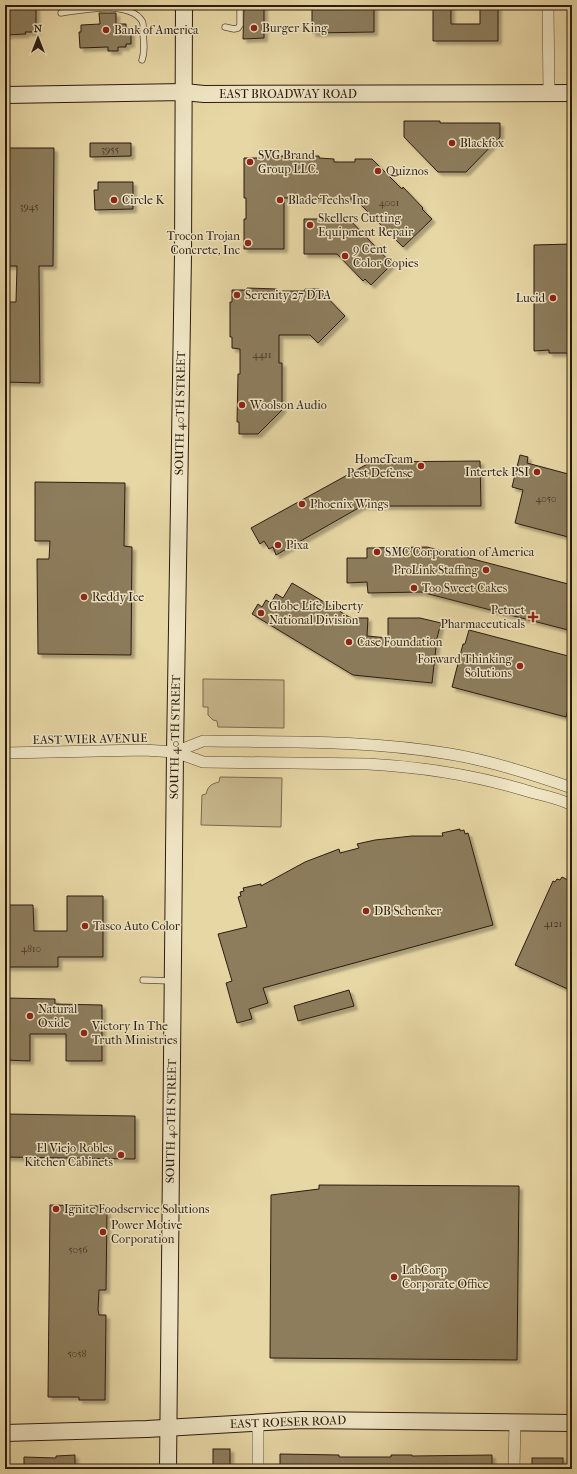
<svg xmlns="http://www.w3.org/2000/svg" width="577" height="1474" font-family="'IM FELL French Canon',serif">
<defs>
<filter id="shadow"><feDropShadow dx="3.5" dy="3.5" stdDeviation="1" flood-color="#0004"/></filter>
</defs>
<rect width="100%" height="100%" fill="#e7d7a5"/>
<filter id="stains"><feTurbulence type="fractalNoise" baseFrequency=".005" numOctaves="4"/><feColorMatrix values="0 0 0 0 .2 0 0 0 0 .09 0 0 0 0 .02 0 0 0 .5 -.17"/></filter>
<radialGradient id="worn" r=".72"><stop offset=".6" stop-color="#630" stop-opacity="0"/><stop offset="1" stop-color="#630" stop-opacity=".3"/></radialGradient>
<g fill="#c7b78c" stroke="#79694e">
<path d="M203,679L284,680V728L218,727L217,721L213,720L208,715V707H203Z"/>
<path d="M220,777L282,778L281,827L201,825L202,795L206,794C208,786 211,784 219,782Z"/>
</g>
<g fill="#8d7d5d" stroke="#2b1b10" filter="url(#shadow)">
<path d="M5,5H36V32H25L26,34L5,35Z"/>
<path d="M244,5H264V38L243,39Z"/>
<path d="M312,5H374V32L312,33Z"/>
<path d="M433,5H451V24H480V5H498V41H433Z"/>
<path d="M99,13H116V24H126V28H131V44H126V47H118V51H108V47L80,48L79,32H81V25L100,24Z"/>
<path d="M404,121H440V123H500V137L466,172H438L404,137Z"/>
<path d="M90,143H131V156L90,157Z"/>
<path d="M5,148H54L53,266H39L40,383L5,382V302H16L17,266H5Z"/>
<path d="M261,156H319V158L334,159V162H355V159H372L402,189L403,187L423,208L422,209L432,219L403,247L355,199L284,198V249H244V219H246V198H244V158H261Z"/>
<path d="M98,182H133V209L95,210L94,190H98Z"/>
<path d="M304,219H349L392,264L371,285L365,279L363,281L337,254H304Z"/>
<path d="M572,244V353H549V350L534,351V245Z"/>
<path d="M247,288L277,289V291H305V289H319L345,316L318,343L310,335H279V363H282V410L258,434H239V422H237L238,374H240V349L232,348V337H230V302H232V290H247Z"/>
<path d="M520,455L528,457L527,463L572,475V538L515,523L523,490L512,487Z"/>
<path d="M480,461L481,506H362L276,555L273,547L269,549L264,541L260,544L251,528L371,462Z"/>
<path d="M35,482L125,483L124,546L132,547L131,655L38,654L37,559H49L50,541H35Z"/>
<path d="M427,547L572,585V631L421,592L368,593L367,582L347,583V558H367V548Z"/>
<path d="M292,583L351,618H368L367,636L388,638V618H420L441,623L437,638L432,683L353,675L252,614L258,604L262,607L266,600L271,603L276,594L283,598Z"/>
<path d="M469,630L572,657L570,672H572V696L566,717L452,687L463,644H465Z"/>
<path d="M460,829V831L464,830L465,834L468,833L493,925L263,988L268,1003L249,1009L252,1019L237,1023L226,983L232,981L218,934L247,927L238,897L241,896L240,892L244,891L243,888L261,884V886L305,862L339,849L340,853L359,848L357,844L375,840L412,836H443L442,833Z"/>
<path d="M562,877L572,882V991L515,965L553,881L555,882L557,879L560,880Z"/>
<path d="M67,896H103V957H58V967H5V905H33L34,931H67Z"/>
<path d="M349,990L354,1006L298,1021L294,1006Z"/>
<path d="M5,998L55,999V1004L102,1005V1061H66V1034H30V1061L5,1060Z"/>
<path d="M5,1114L135,1116V1159L5,1157Z"/>
<path d="M319,1185L519,1186L517,1360L270,1358L271,1195L319,1189Z"/>
<path d="M50,1205L100,1206V1211H107L106,1290H99L98,1310L99,1315H106L105,1400H79V1397H48Z"/>
<rect x="213" y="1449" width="17" height="20"/>
<path d="M280,1454L339,1455V1457H391V1455H412V1456L492,1455V1469H280Z"/>
<path d="M75,1455V1469H24V1457L56,1458V1456Z"/>
<rect x="532" y="1458" width="31" height="11"/>
</g>
<g fill="none" stroke-linecap="round" stroke-linejoin="round">
<defs>
<g id="lane">
<path d="M61,13C82,10 129,0 142,21C144,24 143,29 143,33C144,43 145,52 142,60"/>
<path d="M225,27L234,29L238,28L240,25V5"/>
<path d="M143,980L172,981"/>
</g>
<g id="street">
<path d="M548,5L549,93"/>
<path d="M175,752L203,741H208C289,742 370,740 450,754C492,761 532,774 572,788"/>
<path d="M5,753L144,750L175,752L203,762L368,764C424,767 480,776 534,793C547,796 560,799 572,805"/>
<path d="M258,1469V1422"/>
<path d="M514,1469L515,1422"/>
</g>
<g id="secondary">
<path d="M5,95L184,92L204,94L572,93"/>
<path d="M5,1433L147,1429L302,1420L572,1423"/>
<path d="M168,1469L175,752L183,255L184,5"/>
</g>
</defs>
<use href="#lane" stroke="#5a4a35" stroke-width="7"/>
<use href="#street" stroke="#5a4a35" stroke-width="12"/>
<use href="#secondary" stroke="#2b1b10" stroke-width="18"/>
<use href="#lane" stroke="#efe5c4" stroke-width="5.5"/>
<use href="#street" stroke="#efe5c4" stroke-width="11"/>
<use href="#secondary" stroke="#efe5c4" stroke-width="16"/>
</g>
<g fill="#8f2418" stroke="#efe5c4" stroke-width="1.5">
<circle cx="254" cy="28" r="4"/>
<circle cx="106" cy="30" r="4"/>
<circle cx="452" cy="143" r="4"/>
<circle cx="250" cy="162" r="4"/>
<circle cx="378" cy="171" r="4"/>
<circle cx="114" cy="200" r="4"/>
<circle cx="280" cy="200" r="4"/>
<circle cx="310" cy="225" r="4"/>
<circle cx="248" cy="243" r="4"/>
<circle cx="345" cy="256" r="4"/>
<circle cx="237" cy="295" r="4"/>
<circle cx="553" cy="298" r="4"/>
<circle cx="242" cy="405" r="4"/>
<circle cx="421" cy="466" r="4"/>
<circle cx="537" cy="472" r="4"/>
<circle cx="302" cy="504" r="4"/>
<circle cx="278" cy="545" r="4"/>
<circle cx="377" cy="552" r="4"/>
<circle cx="486" cy="570" r="4"/>
<circle cx="414" cy="588" r="4"/>
<circle cx="84" cy="597" r="4"/>
<circle cx="261" cy="613" r="4"/>
<path d="M531 611h4v4h4v4h-4v4h-4v-4h-4v-4h4z"/>
<circle cx="349" cy="642" r="4"/>
<circle cx="520" cy="666" r="4"/>
<circle cx="366" cy="911" r="4"/>
<circle cx="85" cy="926" r="4"/>
<circle cx="30" cy="1016" r="4"/>
<circle cx="84" cy="1033" r="4"/>
<circle cx="121" cy="1155" r="4"/>
<circle cx="56" cy="1209" r="4"/>
<circle cx="103" cy="1232" r="4"/>
<circle cx="394" cy="1277" r="4"/>
</g>
<g text-anchor="middle" dominant-baseline="central" stroke-width="3" stroke-linejoin="round" paint-order="stroke">
<g font-size="10" fill="#443423">
<text x="110" y="150">3955</text>
<text x="389" y="203">4001</text>
<text x="29" y="207">3945</text>
<text x="262" y="355">4411</text>
<text x="546" y="499">4050</text>
<text x="553" y="924">4121</text>
<text x="31" y="949">4810</text>
<text x="78" y="1250">5056</text>
<text x="77" y="1354">5058</text>
</g>
<g font-size="12" fill="#2b1b10" stroke="#efe5c4" text-anchor="start">
<text x="262" y="28">Burger King</text>
<text x="114" y="30">Bank of America</text>
<text x="460" y="143">Blackfox</text>
<text x="258" y="155">SVG Brand<tspan x="258" dy="14">Group LLC.</tspan></text>
<text x="386" y="171">Quiznos</text>
<text x="122" y="200">Circle K</text>
<text x="288" y="200">Blade Techs Inc</text>
<text x="318" y="218">Skellers Cutting<tspan x="318" dy="14">Equipment Repair</tspan></text>
<text x="240" y="236" text-anchor="end">Trocon Trojan<tspan x="240" dy="14">Concrete, Inc</tspan></text>
<text x="353" y="249">9 Cent<tspan x="353" dy="14">Color Copies</tspan></text>
<text x="245" y="295">Serenity 27 DTA</text>
<text x="545" y="298" text-anchor="end">Lucid</text>
<text x="250" y="405">Woolson Audio</text>
<text x="413" y="459" text-anchor="end">HomeTeam<tspan x="413" dy="14">Pest Defense</tspan></text>
<text x="529" y="472" text-anchor="end">Intertek PSI</text>
<text x="310" y="504">Phoenix Wings</text>
<text x="286" y="545">Pixa</text>
<text x="385" y="552">SMC Corporation of America</text>
<text x="478" y="570" text-anchor="end">ProLink Staffing</text>
<text x="422" y="588">Too Sweet Cakes</text>
<text x="92" y="597">Reddy Ice</text>
<text x="269" y="606">Globe Life Liberty<tspan x="269" dy="14">National Division</tspan></text>
<text x="525" y="610" text-anchor="end">Petnet<tspan x="525" dy="14">Pharmaceuticals</tspan></text>
<text x="357" y="642">Case Foundation</text>
<text x="512" y="659" text-anchor="end">Forward Thinking<tspan x="512" dy="14">Solutions</tspan></text>
<text x="374" y="911">DB Schenker</text>
<text x="93" y="926">Tasco Auto Color</text>
<text x="38" y="1009">Natural<tspan x="38" dy="14">Oxide</tspan></text>
<text x="92" y="1026">Victory In The<tspan x="92" dy="14">Truth Ministries</tspan></text>
<text x="113" y="1148" text-anchor="end">El Viejo Robles<tspan x="113" dy="14">Kitchen Cabinets</tspan></text>
<text x="64" y="1209">Ignite Foodservice Solutions</text>
<text x="111" y="1225">Power Motive<tspan x="111" dy="14">Corporation</tspan></text>
<text x="402" y="1270">LabCorp<tspan x="402" dy="14">Corporate Office</tspan></text>
</g>
<g font-size="12" fill="#2b1b10" stroke="#efe5c4">
<text x="288" y="94">EAST BROADWAY ROAD</text>
<text transform="translate(180 413) rotate(-89)">SOUTH 40TH STREET</text>
<text transform="translate(175 737) rotate(-89)">SOUTH 40TH STREET</text>
<text transform="translate(90 739) rotate(-1)">EAST WIER AVENUE</text>
<text transform="translate(171 1121) rotate(-89)">SOUTH 40TH STREET</text>
<text transform="translate(288 1422) rotate(-2)">EAST ROESER ROAD</text>
</g>
</g>
<rect width="577" height="1474" fill="none" stroke="#e7d7a5" stroke-width="20"/>
<rect x="6" y="6" width="565" height="1462" fill="none" stroke="#2b1b10" stroke-width="2"/>
<rect x="10" y="10" width="557" height="1454" fill="none" stroke="#2b1b10"/>
<g transform="translate(38 38)" stroke="#efe5c4" stroke-width="3" paint-order="stroke">
<path d="M0-3L7 15L0 10L-7 15Z" fill="#2b1b10"/>
<text y="-6" font-size="11" font-weight="bold" text-anchor="middle" fill="#2b1b10">N</text>
</g>
<rect width="100%" height="100%" filter="url(#stains)"/>
<rect width="100%" height="100%" fill="url(#worn)"/>
</svg>
